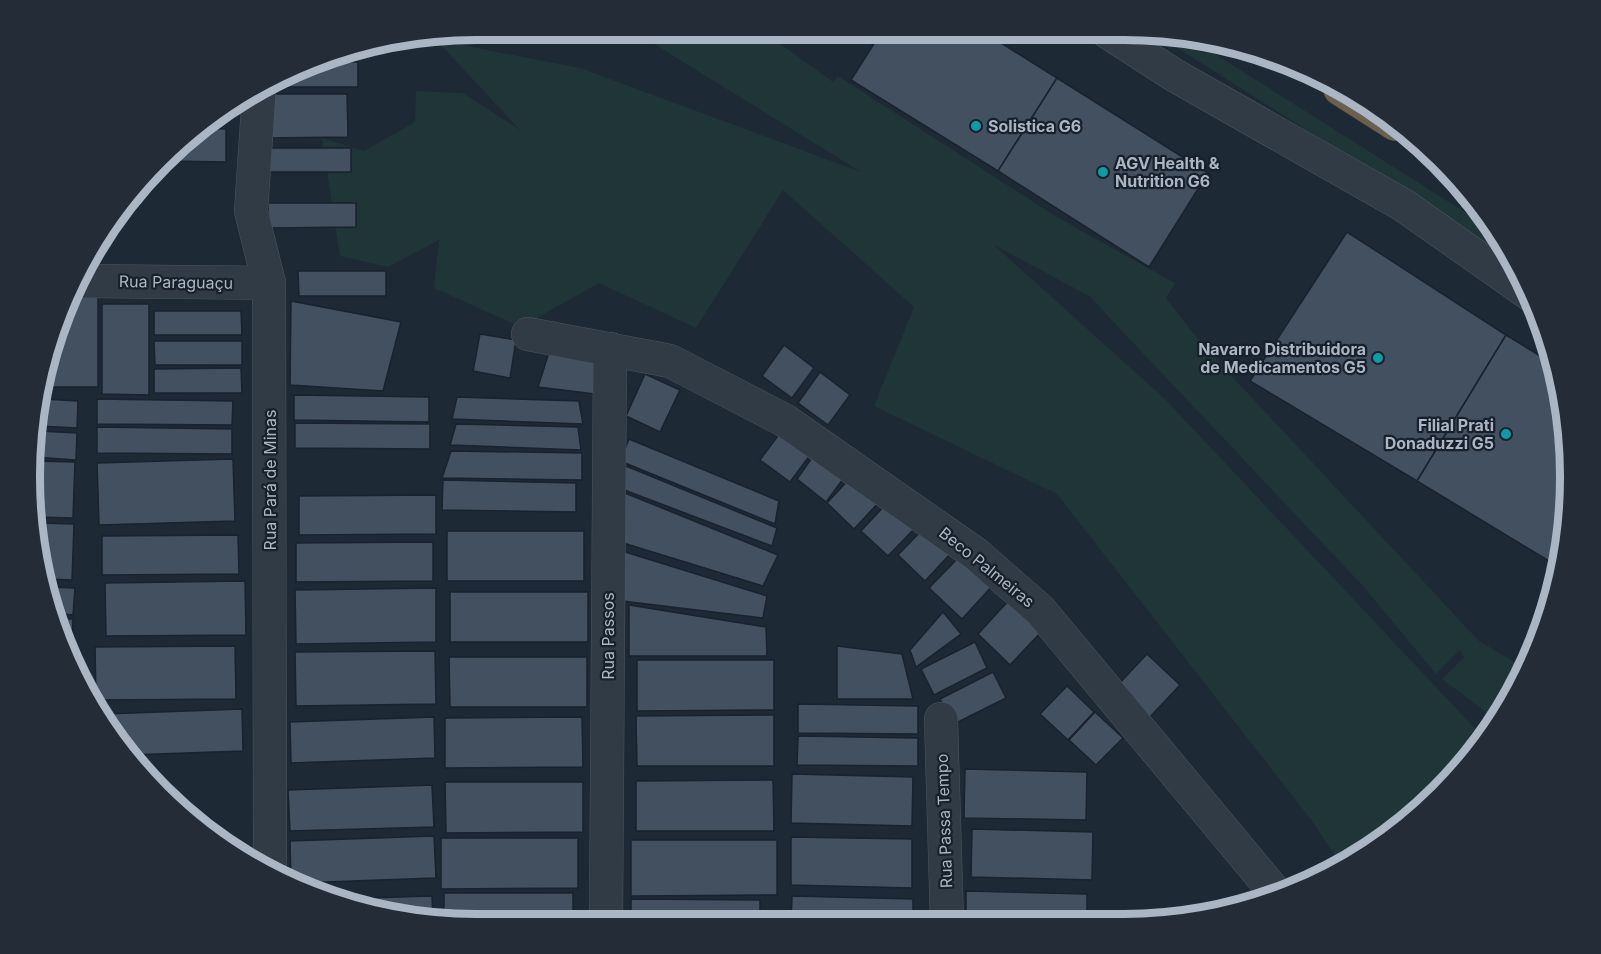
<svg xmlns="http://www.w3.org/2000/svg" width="1601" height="954" font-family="Inter,sans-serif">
<rect width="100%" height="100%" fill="#1e2936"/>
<g fill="#203537">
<path d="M621,30H761L833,82L838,76L1057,217L1175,283L1166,298L1201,343L1479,641L1526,669L1498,721L1442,679L1464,657L1460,650L1436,674L1363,586L1089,296L994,245L1165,399L1484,738L1419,813L1342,866L1312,821L1057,494L874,406L914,307L783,190L696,328L599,283L521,327L434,288L439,240L388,267L340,256L322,138L364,151L415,122L416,91L463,93L520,130L436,40L580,68L861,172L638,34Z"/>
<path d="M1151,31L1190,38L1498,233L1514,262Z"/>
</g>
<g fill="#435060" stroke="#19222d" stroke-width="1.5">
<path d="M882,31H982L1057,78L998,171L851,80Z"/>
<path d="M317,62H358V87H271Z"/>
<path d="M1057,78L1208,173L1149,267L998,171Z"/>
<path d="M265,94H347L348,137L266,138Z"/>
<path d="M199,128L226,129V162L166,161Z"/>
<path d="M263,148H351V172H264Z"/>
<path d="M268,203H356V227L269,228Z"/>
<path d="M1347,232L1506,335L1417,481L1250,381Z"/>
<path d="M298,271H386V296H299Z"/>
<path d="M73,296L98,297V387H51L54,334Z"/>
<path d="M291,301L401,322L383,391L290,385Z"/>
<path d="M102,304H149V395L102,394Z"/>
<path d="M154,311H241L242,335H154Z"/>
<path d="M480,334L516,340L510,378L473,371Z"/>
<path d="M1506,335L1555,365L1562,390L1571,477L1564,548L1554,564L1417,481Z"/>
<path d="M154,341H242V365H155Z"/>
<path d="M784,345L814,368L792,398L762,376Z"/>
<path d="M550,349L601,359L595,394L538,387Z"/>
<path d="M241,368L242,393H154V369Z"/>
<path d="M820,372L850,395L828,425L798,403Z"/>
<path d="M645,374L680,390L660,432L626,416Z"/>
<path d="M294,395L429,397V422L294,420Z"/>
<path d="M457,397L579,401L583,424L452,419Z"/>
<path d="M43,399L78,401L77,428L39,426Z"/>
<path d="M97,399L233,401L232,425L97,424Z"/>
<path d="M295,423L430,424V449L295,448Z"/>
<path d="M456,424L578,427L581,450L450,445Z"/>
<path d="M97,427L232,429V454L97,453Z"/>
<path d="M783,429L813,451L790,482L760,460Z"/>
<path d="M38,431L77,433L76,460L33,457Z"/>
<path d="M629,439L779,501L775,524L620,461Z"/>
<path d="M819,448L849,471L826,502L797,479Z"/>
<path d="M451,451L582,453V480L442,478Z"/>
<path d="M233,459L235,521L99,525L97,463Z"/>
<path d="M33,461L75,462L73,518L37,517L30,477Z"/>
<path d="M626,466L777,528L772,546L619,488Z"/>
<path d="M853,475L880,501L854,529L827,503Z"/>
<path d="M443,480L576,483V512L442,510Z"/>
<path d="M620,491L778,555L763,586L620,542Z"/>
<path d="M436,495V534L299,535V496Z"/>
<path d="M887,503L914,529L888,556L861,531Z"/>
<path d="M38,523L74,524L72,580L47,579Z"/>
<path d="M924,528L951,553L925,581L898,555Z"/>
<rect x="447" y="531" width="137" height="50"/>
<path d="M238,535L239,574L102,575V536Z"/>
<path d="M433,542V581L296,582V543Z"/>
<path d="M622,551L767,596L763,618L622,601Z"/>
<path d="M962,554L994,584L962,619L929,588Z"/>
<path d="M245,581L246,635L106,636L105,583Z"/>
<path d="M48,587L75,588L73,615L53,613Z"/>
<path d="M436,588V642L296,644L295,590Z"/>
<rect x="450" y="592" width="138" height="50"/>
<path d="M1010,599L1043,630L1010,665L978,634Z"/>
<path d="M629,605L766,627L767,656H629Z"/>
<path d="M943,612L961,634L916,667L910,650Z"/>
<path d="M53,618L73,619L72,646L67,645Z"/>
<path d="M975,642L987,668L934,695L921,669Z"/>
<path d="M235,646L236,699L96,700L95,647Z"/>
<path d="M837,646L902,654L913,699H837Z"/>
<path d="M435,651L436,704L296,706L295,652Z"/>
<path d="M1147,654L1180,685L1148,719L1115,688Z"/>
<path d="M449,657H587V707H450Z"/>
<path d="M637,660H774V710L637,711Z"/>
<path d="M993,672L1006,698L952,725L940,699Z"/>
<path d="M1067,686L1094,712L1068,740L1040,714Z"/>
<path d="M798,704L918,706V734L798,733Z"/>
<path d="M242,709L243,751L128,755L104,714Z"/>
<path d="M1095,712L1123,738L1096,765L1069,740Z"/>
<path d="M774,715V766H637L636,716Z"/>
<path d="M434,717L435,758L291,763L290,722Z"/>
<path d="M582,717L583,767L445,768V718Z"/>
<path d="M798,736L918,738V766L797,765Z"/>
<path d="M965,769L1087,772L1086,820L964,818Z"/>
<path d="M792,774L913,777L912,826L791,823Z"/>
<path d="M773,780L774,831H636V781Z"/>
<path d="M445,782H583V832L446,833Z"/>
<path d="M432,785L434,827L290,831L288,790Z"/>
<path d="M972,829L1093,832L1092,880L971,877Z"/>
<path d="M434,836L436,878L297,883L291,879L290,841Z"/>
<path d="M791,837L912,839V888L791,885Z"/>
<path d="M441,838H578V888L441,889Z"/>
<path d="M220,840H237V853L228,848Z"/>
<path d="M631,840H777V895L631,896Z"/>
<path d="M966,891L1087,894V923H966Z"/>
<path d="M444,893H573V923L444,922Z"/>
<path d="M432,896L433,920L331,899Z"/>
<path d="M792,896L913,899V923H791Z"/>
<path d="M631,899L760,900V923H631Z"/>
</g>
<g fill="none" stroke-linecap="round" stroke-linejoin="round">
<defs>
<g id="minor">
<path d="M1106,31L1174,75L1403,205L1531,295"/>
<path d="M259,93L251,211L269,283L270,869"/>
<path d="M82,281L269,283"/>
<path d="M528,334L670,361L784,420L976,554L1040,610L1278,896"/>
<path d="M941,719L947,923"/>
<path d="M606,923L610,349"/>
</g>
<path id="highway" d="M1340,89L1395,124"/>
</defs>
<use href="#minor" stroke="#4c5662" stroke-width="34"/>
<use href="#highway" stroke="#3c4651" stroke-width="34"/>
<use href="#minor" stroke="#313b46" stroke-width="33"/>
<use href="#highway" stroke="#6d5f4e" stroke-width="33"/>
</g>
<g fill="#0f9aa8" stroke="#17202b" stroke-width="2">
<circle cx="976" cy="126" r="6"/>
<circle cx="1103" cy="172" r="6"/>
<circle cx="1378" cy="358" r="6"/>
<circle cx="1506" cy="434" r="6"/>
</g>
<g text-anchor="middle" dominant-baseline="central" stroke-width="4.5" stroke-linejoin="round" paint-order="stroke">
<g font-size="16" font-weight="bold" fill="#abb6c4" stroke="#17202b" text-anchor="start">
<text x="988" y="126">Solistica G6</text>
<text x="1115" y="163">AGV Health &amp;<tspan x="1115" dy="18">Nutrition G6</tspan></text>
<text x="1366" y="349" text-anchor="end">Navarro Distribuidora<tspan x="1366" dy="18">de Medicamentos G5</tspan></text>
<text x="1494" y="425" text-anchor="end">Filial Prati<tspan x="1494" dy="18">Donaduzzi G5</tspan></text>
</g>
<g font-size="16" fill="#abb6c4" stroke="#17202b">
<text transform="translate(176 282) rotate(1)">Rua Paraguaçu</text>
<text transform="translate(270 480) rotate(-90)">Rua Pará de Minas</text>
<text transform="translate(987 567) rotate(39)">Beco Palmeiras</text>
<text transform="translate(608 636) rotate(-90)">Rua Passos</text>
<text transform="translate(944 821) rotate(-92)">Rua Passa Tempo</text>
</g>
</g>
<path d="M0 0H1601V954H0ZM476 40H1124A436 436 0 0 1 1560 476V478A436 436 0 0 1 1124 914H476A436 436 0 0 1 40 478V476A436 436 0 0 1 476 40Z" fill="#232c37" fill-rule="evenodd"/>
<path fill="none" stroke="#abb6c4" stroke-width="8" d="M476 40H1124A436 436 0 0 1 1560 476V478A436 436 0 0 1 1124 914H476A436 436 0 0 1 40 478V476A436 436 0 0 1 476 40Z"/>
</svg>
